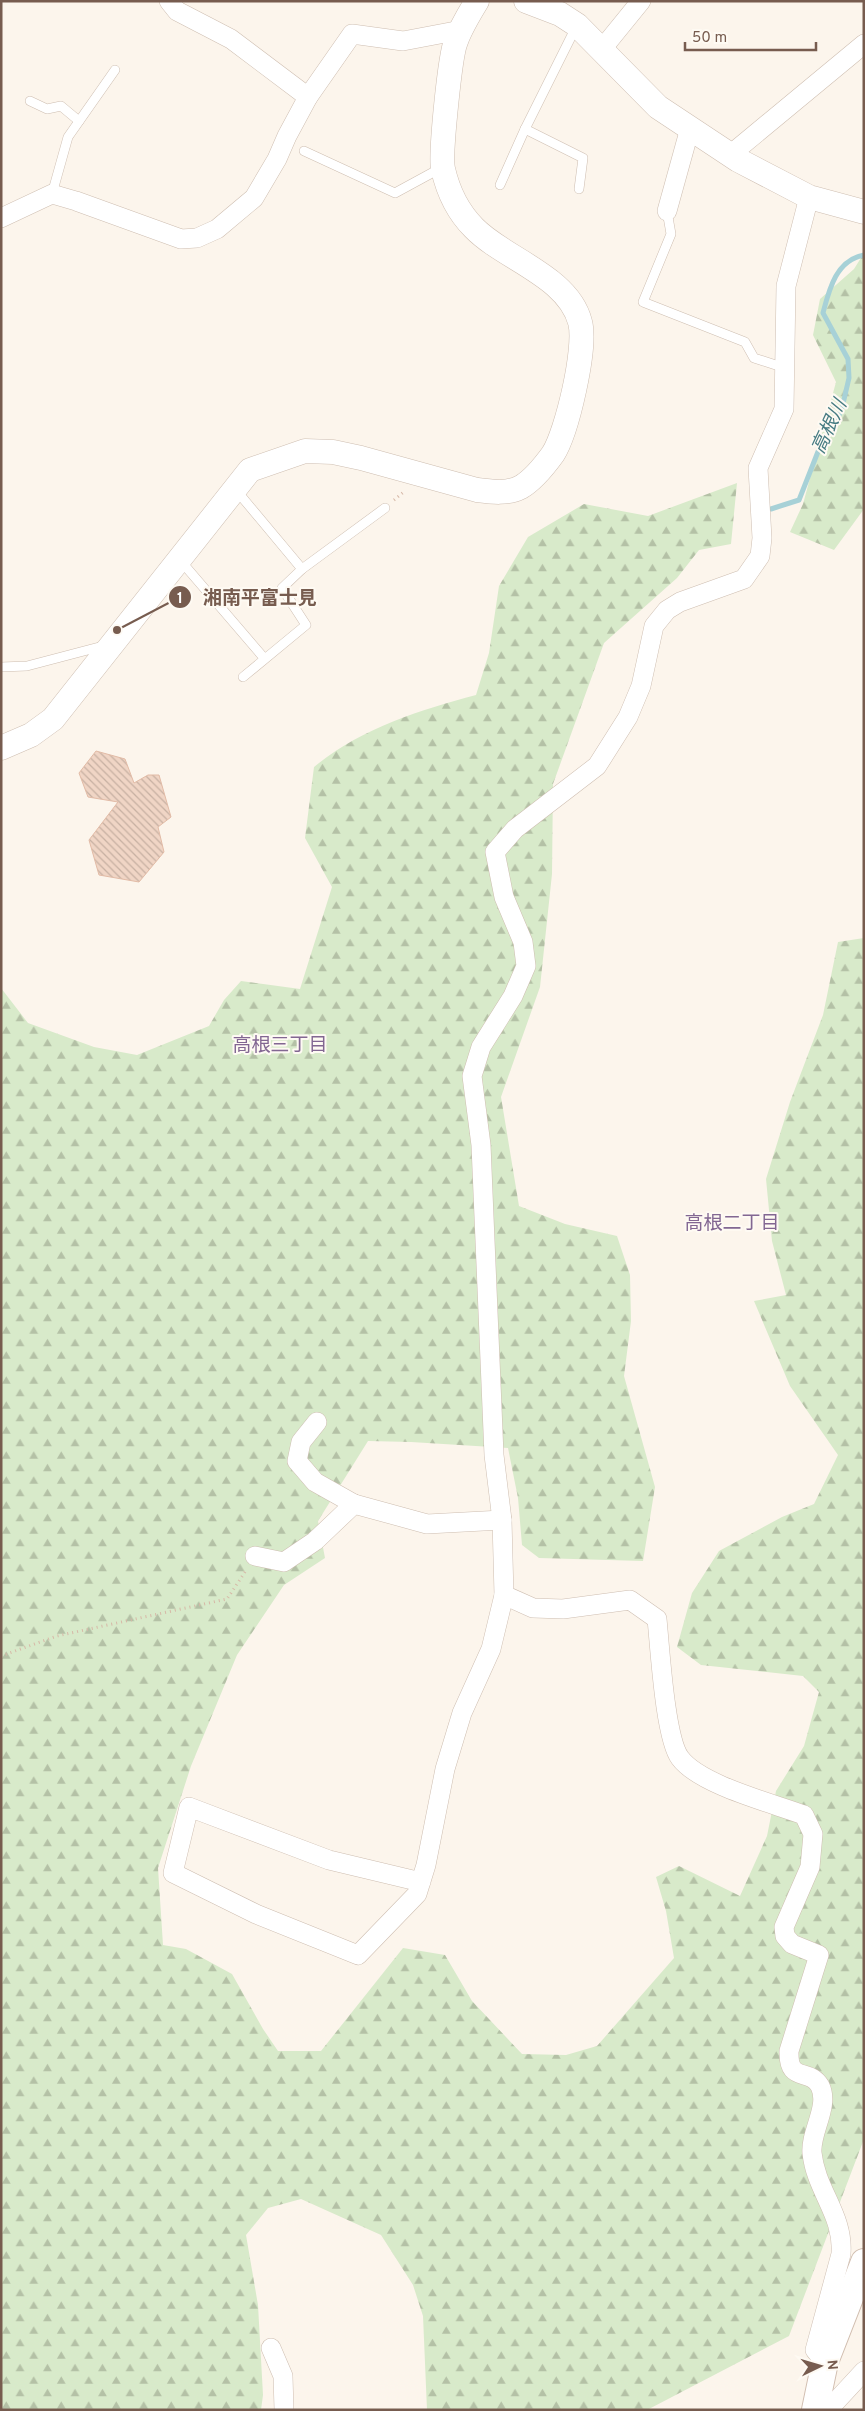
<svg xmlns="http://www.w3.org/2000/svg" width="865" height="2411" font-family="Overpass,'Noto Sans JP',sans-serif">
<defs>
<pattern id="forest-firs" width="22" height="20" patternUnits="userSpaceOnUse" patternTransform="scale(1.25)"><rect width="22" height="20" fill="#d8eaca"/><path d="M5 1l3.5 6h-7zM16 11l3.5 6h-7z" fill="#b4c1a6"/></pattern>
<pattern id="building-back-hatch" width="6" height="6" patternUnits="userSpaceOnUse" patternTransform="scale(1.25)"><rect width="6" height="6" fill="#f0d5c5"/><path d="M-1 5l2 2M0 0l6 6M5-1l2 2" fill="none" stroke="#c7b0a2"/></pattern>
</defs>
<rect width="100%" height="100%" fill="#fcf5ec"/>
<g fill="url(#forest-firs)">
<path d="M864,253V509L834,550L790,532L803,504L836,382L813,335L820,299L854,269Z"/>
<path d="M737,483L731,544L699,550L677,578L604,643L553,784L552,874L540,987L501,1097L519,1206L565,1224L617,1236L630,1275L631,1321L624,1376L655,1487L643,1561L539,1558L522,1545L518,1498L508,1448L411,1442L368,1441L318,1521L325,1558L284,1585L237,1655L191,1766L158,1868L163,1945L186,1949L232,1974L263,2029L278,2051H321L403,1948L445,1955L472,2001L522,2054L566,2055L597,2046L674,1958L666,1911L656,1877L679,1866L740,1896L767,1836L776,1791L804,1746L819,1692L803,1676L701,1665L677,1647L692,1593L719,1551L782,1517L814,1504L838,1455L790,1386L754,1301L786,1295L772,1241L766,1179L790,1102L823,1015L838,942L864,938V2139L789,2336L647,2410H427L423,2316L413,2285L381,2235L301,2199L268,2208L246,2235L258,2305L263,2395L261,2410H1V988L28,1023L94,1047L137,1055L209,1026L224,1000L241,981L300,989L332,887L305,838L314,767C360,729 419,710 476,695L489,653L499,586L528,537L584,504L648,516Z"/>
</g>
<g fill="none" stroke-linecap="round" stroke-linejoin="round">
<path stroke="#a7d1d7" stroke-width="5" d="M771,509L799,500L821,444L834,427L842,408L849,378L848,359L823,313C829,290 836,260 864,255"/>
</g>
<path fill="url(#building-back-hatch)" stroke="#e2bba6" d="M96,751L125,759L134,783L148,775H159L171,817L158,827L164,852L139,882L99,875L89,840L118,802L88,797L79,773Z"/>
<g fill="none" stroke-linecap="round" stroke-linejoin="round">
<defs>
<g id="service">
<path d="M30,101L47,109L61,106L79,121"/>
<path d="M525,129L583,158L579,189"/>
<path d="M304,151L395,193L441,168"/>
<path d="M500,185L525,129L576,27"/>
<path d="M52,194L68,137L115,70"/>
<path d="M667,211L671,234L643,302L745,342L754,358L785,368"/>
<path d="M236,490L302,569"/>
<path d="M180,560L264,658"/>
<path d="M1,667L27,666L103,646"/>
<path d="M243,677L306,625L282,588L302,569L385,508"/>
</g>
<g id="minor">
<path d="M169,1L177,11L231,39L308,97"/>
<path d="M602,49L641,1"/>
<path d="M730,155L864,44"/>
<path d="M809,197L786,286L784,409L758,468L762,538L760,556L744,579L680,602L667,610L654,626L641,686L628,717L597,766L515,829L495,852L504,897L523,942L526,966L513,996L481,1047L472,1076L481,1145L494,1455L502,1520L504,1595L533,1608L563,1609L630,1600L657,1619C660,1648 665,1738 680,1758C700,1785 772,1803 804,1815L813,1834L810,1867L784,1927L785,1936L792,1944L819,1955L789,2051C788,2084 809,2067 820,2086C830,2106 810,2132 812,2153C816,2191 844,2215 841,2254L815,2350L825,2362"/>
<path d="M667,211L690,128"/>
<path d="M1,218L52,194L76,201L181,239L197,238L217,229L254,198L277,159L287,136L308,97L352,34L403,41L461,30"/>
<path d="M317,1422L301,1442L297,1461L315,1482L354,1504"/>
<path d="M255,1556L284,1562L315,1541L354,1504L427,1524L502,1520"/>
<path d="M421,1882L329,1860L189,1807L173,1873L256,1914L358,1955L417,1894L426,1865L445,1769L462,1713L491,1649L504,1595"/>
<path d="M271,2348L283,2376L284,2410"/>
<path d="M828,2410L864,2371"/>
</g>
<g id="tertiary">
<path d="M526,1L560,14L577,25L658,107L738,160L809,197L864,212"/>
<path d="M1,748L31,735L53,719L250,470L305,451L333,452L361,458L477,490C492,492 508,494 521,487C533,480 545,465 553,454C567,432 587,347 580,322C568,276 504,259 474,228C458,212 448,191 443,169C440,155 450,55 456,41C461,27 469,14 477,1"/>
</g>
<path id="secondary" d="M815,2410L825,2362L864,2262"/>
</defs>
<use href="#service" stroke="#cebeb1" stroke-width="10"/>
<use href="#minor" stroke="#cebeb1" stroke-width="20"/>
<use href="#tertiary" stroke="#cebeb1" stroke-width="25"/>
<use href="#secondary" stroke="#d1beb0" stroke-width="28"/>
<g stroke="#d6b8a7" stroke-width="3" stroke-dasharray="1 4" stroke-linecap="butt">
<path d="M394,500L405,491"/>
<path d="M1,1656L57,1636L227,1599L247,1569"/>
</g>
<use href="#service" stroke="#fff" stroke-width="9"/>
<use href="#minor" stroke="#fff" stroke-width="19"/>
<use href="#tertiary" stroke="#fff" stroke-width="24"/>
<use href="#secondary" stroke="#fff" stroke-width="26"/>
</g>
<g text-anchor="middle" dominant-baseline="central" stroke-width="4" stroke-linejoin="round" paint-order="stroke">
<g font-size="19" font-style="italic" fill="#467b82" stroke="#fefaf3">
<text transform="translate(830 427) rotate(-65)">高根川</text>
</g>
<g font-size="19" fill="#826792" stroke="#fefaf3">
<text x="280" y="1046">高根三丁目</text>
<text x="732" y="1224">高根二丁目</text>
</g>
</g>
<path fill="none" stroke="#775c4f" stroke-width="2" d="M117 630L180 597"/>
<g fill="#775c4f" stroke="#fefaf3" stroke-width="2">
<circle cx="117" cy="630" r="5"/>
<circle cx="180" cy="597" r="12"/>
</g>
<g font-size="15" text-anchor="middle" font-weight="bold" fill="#fff">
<text x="180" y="603">1</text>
</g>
<g font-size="19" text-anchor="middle" font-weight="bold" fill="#775c4f" stroke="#fefaf3" stroke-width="4" stroke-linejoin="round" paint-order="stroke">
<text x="260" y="604">湘南平富士見</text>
</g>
<rect width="865" height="2411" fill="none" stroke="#775c4f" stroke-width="5"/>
<g transform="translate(820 2366) rotate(85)" stroke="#fefaf3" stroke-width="4" paint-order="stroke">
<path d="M0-4L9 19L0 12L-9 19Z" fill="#775c4f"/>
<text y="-8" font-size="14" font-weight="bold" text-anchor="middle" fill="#775c4f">N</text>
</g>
<path d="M685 42v8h131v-8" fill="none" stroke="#775c4f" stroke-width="2.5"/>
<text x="692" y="42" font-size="15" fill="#775c4f" stroke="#fefaf3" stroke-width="4" paint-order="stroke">50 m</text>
</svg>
